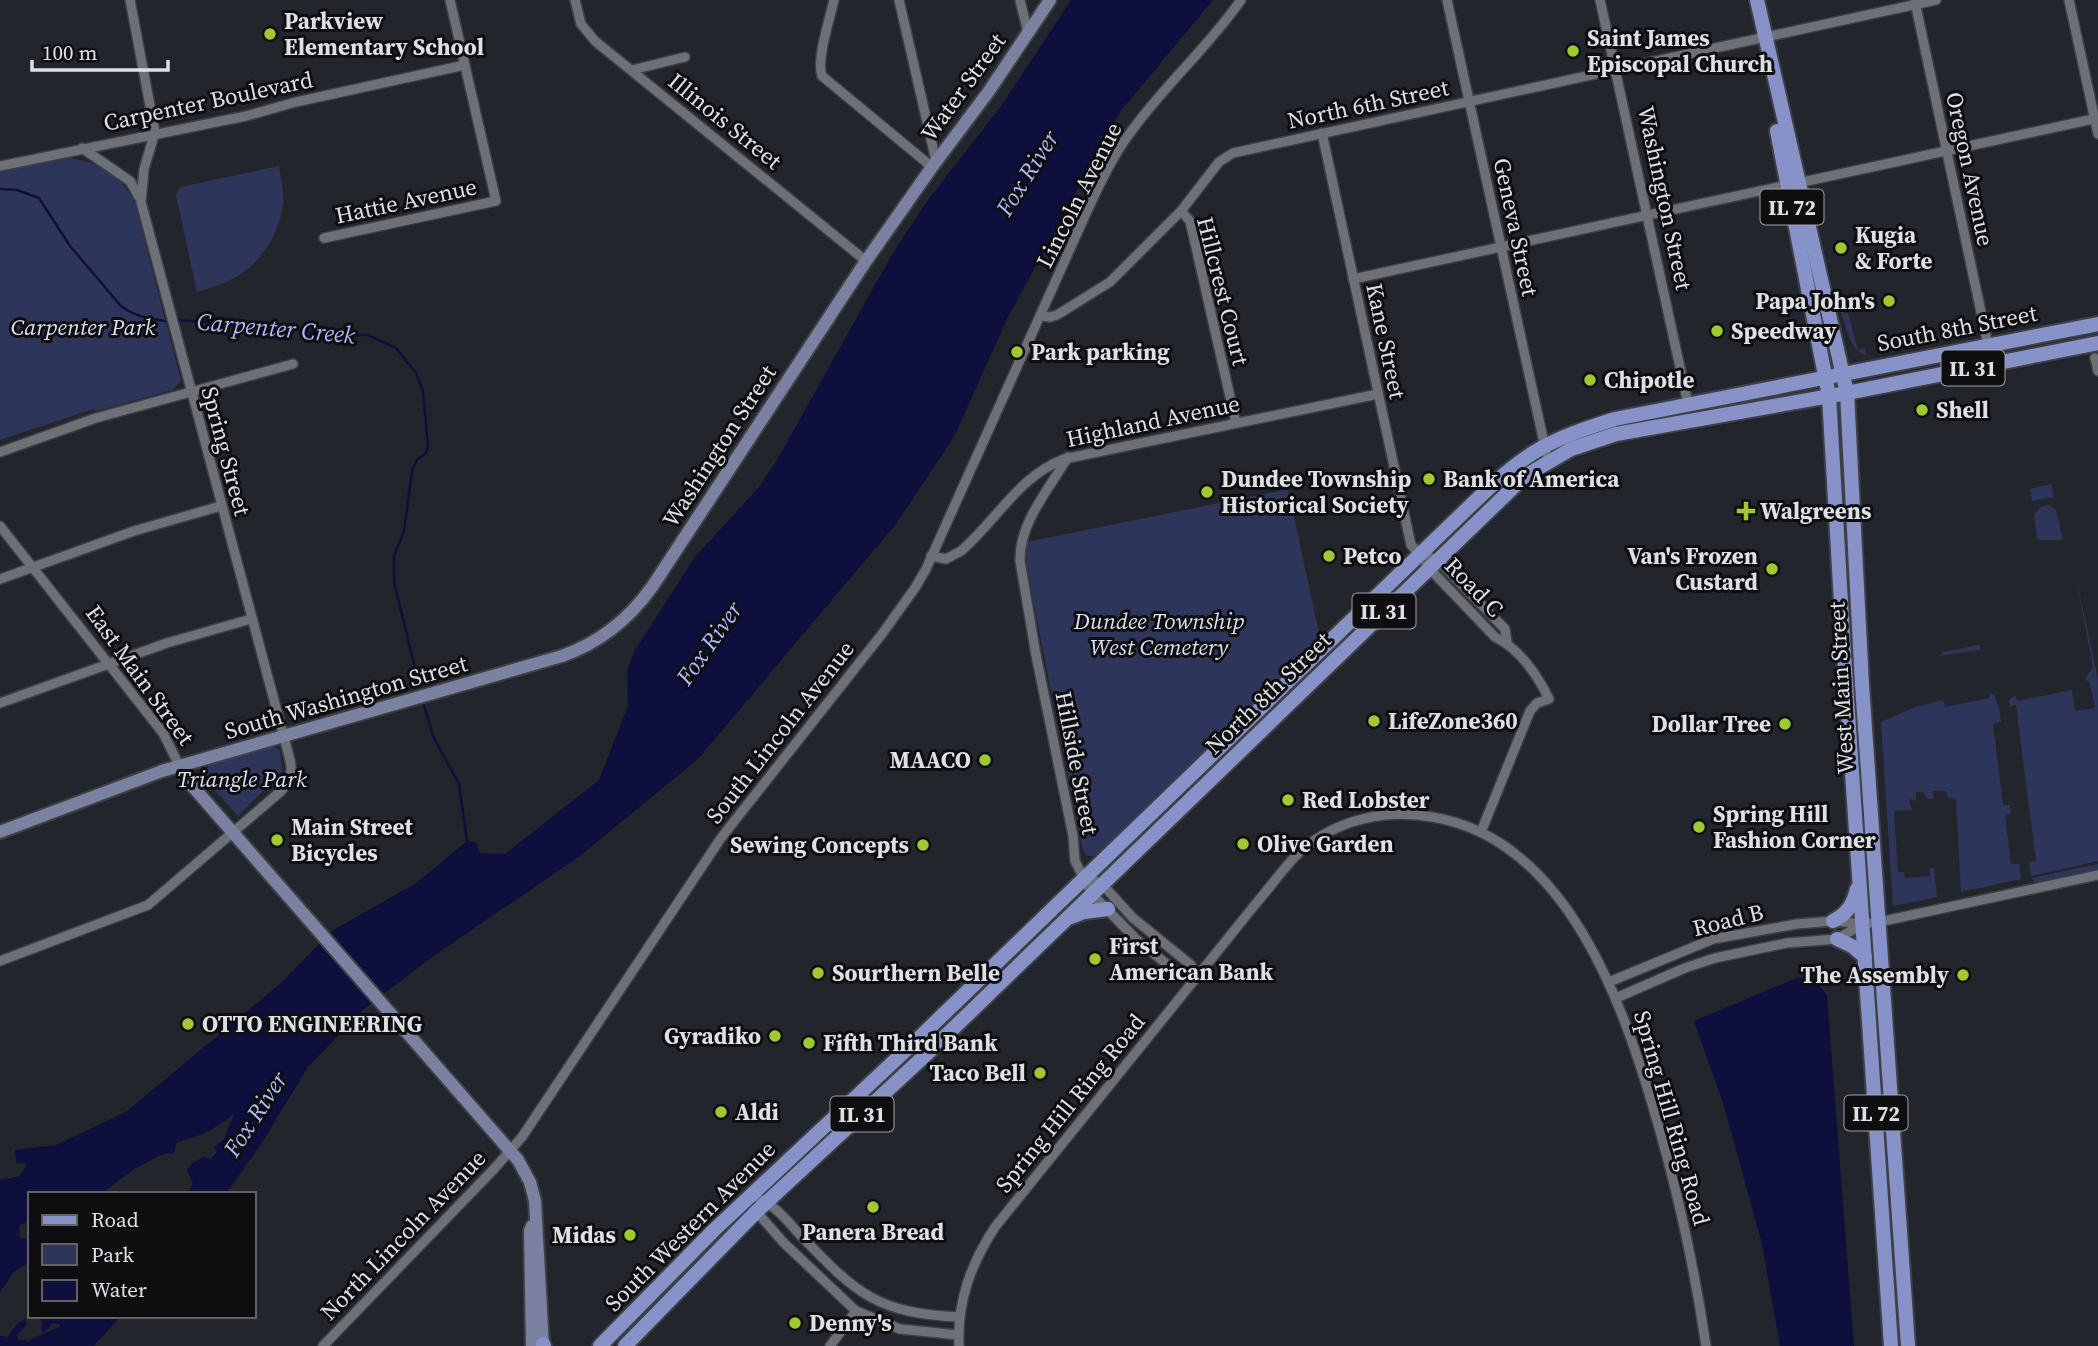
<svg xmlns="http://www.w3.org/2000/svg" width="2098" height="1346" font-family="'Source Serif 4',serif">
<rect width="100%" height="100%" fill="#23252c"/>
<g fill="#2e355a">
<path d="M65,158C97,160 121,174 135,203L181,381L172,390L96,411L93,409L0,440V171Z"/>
<path d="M279,166C281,178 284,192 283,204C280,232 261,262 238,276C225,283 211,288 197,292L176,195L180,187Z"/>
<path d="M1843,304L1844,313H1848L1858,350L1865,348L1866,355C1851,353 1845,325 1839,305Z"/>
<path d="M2051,484L2054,497L2032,501L2030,489Z"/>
<path d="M1288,489L1321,642L1097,856H1087L1083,851L1026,565L1027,542Z"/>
<path d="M2049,505L2056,510L2063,540H2041L2037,538L2034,515L2041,507Z"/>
<path d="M2076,577L2098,679V861L2031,876L2029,862L2036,861L2016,705L2010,706L2009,700L2015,695L2017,701L2072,690L2075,711L2095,708L2090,683L2085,679L2093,667Z"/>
<path d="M1978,645L1981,647L1979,650L1940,656L1943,652Z"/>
<path d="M1990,693L1994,695L1999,707L2001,722L1993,724L2003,805H2010L2011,814L2005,815L2011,864H2019L2021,879L1961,892L1956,799L1948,798L1946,791H1933L1934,799H1927L1923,792H1916V801L1911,799L1909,802L1912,810L1894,811L1898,872H1904L1905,878L1930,876V868H1934L1937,897L1893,906L1881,722L1916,707L1943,700L1945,707L1989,698Z"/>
<path d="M271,746L280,750L282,772L238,816L203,777L209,765Z"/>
<path d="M2098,864V869L2039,882H2034L2032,878Z"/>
</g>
<g fill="#0e0f3d">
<path d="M1071,0H1213L1120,112L1008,317L954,437L896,524L698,759L580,856L432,957L364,1009L308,1067L263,1141L226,1194H187L193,1184L187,1170L192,1163L204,1157L210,1159L217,1152L214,1147L224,1139L234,1114C217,1128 198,1138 177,1142L174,1153L163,1154L134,1169L101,1194H30V1222L19,1225L20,1238L30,1239V1262L15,1271L0,1292V1180L20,1176L27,1164L16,1163L15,1150L56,1145L126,1112L280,984L333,930L415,884L467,841L476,842L480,853L505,854L599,780L628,706L627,671L634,652L695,557L759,487L777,460L894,251L928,200L1001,106Z"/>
<path d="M1797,978H1813L1827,995L1854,1346H1780L1762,1244L1724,1106L1694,1021Z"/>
<path d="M37,1316H48L50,1319L54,1316H121L94,1346H42C52,1339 60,1337 60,1324L53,1323L44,1333L41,1330L43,1323Z"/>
<path d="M25,1319L27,1324L17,1336L19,1340H25L30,1344L39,1339L42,1346H0V1336L8,1337L17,1324Z"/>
</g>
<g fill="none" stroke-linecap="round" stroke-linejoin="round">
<g stroke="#0e0f3d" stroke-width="2.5">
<path d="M0,189L17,190L39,198L70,246L121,306C134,316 149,319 165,321"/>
<path d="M178,320L293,328L336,338L347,335H368L396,348L416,373L423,392L428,445L426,453L417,460L412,471L404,531L394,556V582L419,684"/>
<path d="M424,705L433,736L459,784L467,841"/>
</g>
<path stroke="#0e0f3d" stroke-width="16" d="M35,1346L104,1316"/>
<defs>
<g id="street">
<path d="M575,0L581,24L595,41L866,261"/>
<path d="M834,0C830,18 816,60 822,76L932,167"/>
<path d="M899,0L936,161"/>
<path d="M1020,0L1028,33"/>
<path d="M1447,0L1548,461"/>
<path d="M1600,0L1688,404"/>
<path d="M2069,0L2098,134"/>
<path d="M1915,2L1988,345"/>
<path d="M632,70L685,57"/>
<path d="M1322,133L1411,545L1420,554L1438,560L1505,629L1507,642"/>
<path d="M82,148L130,181L139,197"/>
<path d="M0,166L246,116L296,102L465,65"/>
<path d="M1798,183L2098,118"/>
<path d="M1181,211L1190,221L1236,423"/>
<path d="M324,238L496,201L450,0"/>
<path d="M1353,279L1787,185"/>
<path d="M1040,316L1050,317L1057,315L1110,282L1181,211L1219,162L1233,153L1936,0"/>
<path d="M2095,358L2098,371"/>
<path d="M0,452L96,418L293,364"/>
<path d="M1068,457C1049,489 1019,523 1020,561L1036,655L1073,836L1075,861L1092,894L1136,939L1180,975L1196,978"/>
<path d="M0,526L163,733L180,767"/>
<path d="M931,556L946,559L961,551C996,521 1019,476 1064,459L1378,394"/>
<path d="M1426,565L1495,637C1519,648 1538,676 1549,699L1537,703L1530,711L1481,832"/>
<path d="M0,579L134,531L221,506"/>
<path d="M0,703L167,643L251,619"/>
<path d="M1085,877L1102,884L1133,918L1191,965L1196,978"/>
<path d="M0,961L148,905L280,792C290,782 293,774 290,760L141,202L144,169L155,132L130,0"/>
<path d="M1609,982L1713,939L1797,924L1833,921L1863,924L1879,922L2098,875"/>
<path d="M1616,998L1685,968L1715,958L1787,943L1837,939L1863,924"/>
<path d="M750,1195C775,1203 786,1220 803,1238C858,1295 878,1313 959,1317"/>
<path d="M755,1210L784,1243L856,1311L900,1329L958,1335"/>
<path d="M323,1346L494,1169L522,1137L721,838L882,634L915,588L926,569L1088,209C1101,182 1114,153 1133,129C1166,84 1209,46 1241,0"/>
<path d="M830,1346L856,1311"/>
<path d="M959,1346C957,1301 971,1264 995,1227L1258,901C1273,884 1286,864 1303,849C1339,819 1386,809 1432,817C1569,839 1625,1009 1658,1124C1679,1197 1695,1271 1706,1346"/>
</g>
<g id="secondary">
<path d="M180,767L188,781L518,1160L530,1182L535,1201L543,1346"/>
<path d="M0,832L162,771L562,656C599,643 629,619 652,587L866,261L932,167L989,91L1050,0"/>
<path d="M532,1226L530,1231L532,1346"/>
</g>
<g id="primary">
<path d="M1757,0L1847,393L1862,685L1908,1346"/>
<path d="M1777,131L1829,396L1844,654L1891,1346"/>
<path d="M1071,917L1084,912L1108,909"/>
<path d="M1833,921C1847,914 1853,905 1857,889"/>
<path d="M1837,939L1852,946L1865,957"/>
<path d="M543,1344L544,1346"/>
<path d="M600,1346L713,1231L922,1035L1469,507C1489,488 1509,468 1533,453C1558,437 1587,428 1615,419L2098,324"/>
<path d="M625,1346L756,1212L933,1048L1525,476L1571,449L1616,434L1847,393L2098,343"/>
</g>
</defs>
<use href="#street" stroke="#3f4046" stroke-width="12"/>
<use href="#secondary" stroke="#3f4046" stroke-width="16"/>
<use href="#primary" stroke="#3f4046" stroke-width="18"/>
<use href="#street" stroke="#6e7078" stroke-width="9"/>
<use href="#secondary" stroke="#7b81a0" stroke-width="12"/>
<use href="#primary" stroke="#8792c9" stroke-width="14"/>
</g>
<g fill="#9eca2f" stroke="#0e0e11" stroke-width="2.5">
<circle cx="270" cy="34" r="7"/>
<circle cx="1573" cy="51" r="7"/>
<circle cx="1841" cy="248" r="7"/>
<circle cx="1889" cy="301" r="7"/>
<circle cx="1717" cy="331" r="7"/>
<circle cx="1017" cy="352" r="7"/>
<circle cx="1590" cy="380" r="7"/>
<circle cx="1922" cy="410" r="7"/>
<circle cx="1429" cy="479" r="7"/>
<circle cx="1207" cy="492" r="7"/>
<path d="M1742.5 500.5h7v7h7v7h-7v7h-7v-7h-7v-7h7z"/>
<circle cx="1329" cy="556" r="7"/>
<circle cx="1772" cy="569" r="7"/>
<circle cx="1374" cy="721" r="7"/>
<circle cx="1785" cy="724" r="7"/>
<circle cx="985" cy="760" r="7"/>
<circle cx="1288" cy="800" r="7"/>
<circle cx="1699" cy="827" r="7"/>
<circle cx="277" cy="840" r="7"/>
<circle cx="1243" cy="844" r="7"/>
<circle cx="923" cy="845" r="7"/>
<circle cx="1095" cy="959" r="7"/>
<circle cx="818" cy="973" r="7"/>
<circle cx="1963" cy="975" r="7"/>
<circle cx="188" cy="1024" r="7"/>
<circle cx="775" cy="1036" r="7"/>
<circle cx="809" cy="1043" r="7"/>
<circle cx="1040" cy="1073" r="7"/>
<circle cx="721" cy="1112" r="7"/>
<circle cx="873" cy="1207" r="7"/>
<circle cx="630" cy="1235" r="7"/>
<circle cx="795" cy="1323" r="7"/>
</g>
<g text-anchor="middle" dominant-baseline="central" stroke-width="6" stroke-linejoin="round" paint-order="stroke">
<g fill="#0e0e11" stroke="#a0a1a5" stroke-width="2">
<rect x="1760.5" y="189.5" width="63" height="35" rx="5"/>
<rect x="1941.5" y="350.5" width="63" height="35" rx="5"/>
<rect x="1352.5" y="593.5" width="63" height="35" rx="5"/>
<rect x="1844.5" y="1095.5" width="63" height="35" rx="5"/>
<rect x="830.5" y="1096.5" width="63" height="35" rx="5"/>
</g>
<g font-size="21" font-weight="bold" fill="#dfe0e5">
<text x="1792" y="207">IL 72</text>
<text x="1973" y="368">IL 31</text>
<text x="1384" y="611">IL 31</text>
<text x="1876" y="1113">IL 72</text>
<text x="862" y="1114">IL 31</text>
</g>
<g font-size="23" font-weight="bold" fill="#dfe0e5" stroke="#0e0e11" text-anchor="start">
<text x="284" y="21">Parkview<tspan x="284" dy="26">Elementary School</tspan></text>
<text x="1587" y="38">Saint James<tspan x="1587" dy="26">Episcopal Church</tspan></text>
<text x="1855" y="235">Kugia<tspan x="1855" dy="26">&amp; Forte</tspan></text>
<text x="1875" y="301" text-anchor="end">Papa John's</text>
<text x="1731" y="331">Speedway</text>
<text x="1031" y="352">Park parking</text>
<text x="1604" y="380">Chipotle</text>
<text x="1936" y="410">Shell</text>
<text x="1221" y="479">Dundee Township<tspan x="1221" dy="26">Historical Society</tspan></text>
<text x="1443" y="479">Bank of America</text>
<text x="1760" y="511">Walgreens</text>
<text x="1343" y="556">Petco</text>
<text x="1758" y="556" text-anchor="end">Van's Frozen<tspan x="1758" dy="26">Custard</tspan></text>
<text x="1388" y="721">LifeZone360</text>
<text x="1771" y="724" text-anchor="end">Dollar Tree</text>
<text x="971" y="760" text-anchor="end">MAACO</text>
<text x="1302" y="800">Red Lobster</text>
<text x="1713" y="814">Spring Hill<tspan x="1713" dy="26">Fashion Corner</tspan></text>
<text x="291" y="827">Main Street<tspan x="291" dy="26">Bicycles</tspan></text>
<text x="1257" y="844">Olive Garden</text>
<text x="909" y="845" text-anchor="end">Sewing Concepts</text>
<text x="1109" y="946">First<tspan x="1109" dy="26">American Bank</tspan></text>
<text x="832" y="973">Sourthern Belle</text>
<text x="1949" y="975" text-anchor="end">The Assembly</text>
<text x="202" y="1024">OTTO ENGINEERING</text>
<text x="761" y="1036" text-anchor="end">Gyradiko</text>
<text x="823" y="1043">Fifth Third Bank</text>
<text x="1026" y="1073" text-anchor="end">Taco Bell</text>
<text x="735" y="1112">Aldi</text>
<text x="873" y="1232" text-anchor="middle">Panera Bread</text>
<text x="616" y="1235" text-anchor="end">Midas</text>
<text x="809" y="1323">Denny's</text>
</g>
<g font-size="23" fill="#dfe0e5" stroke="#0e0e11">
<text transform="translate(963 87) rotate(-54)">Water Street</text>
<text transform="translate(208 101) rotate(-12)">Carpenter Boulevard</text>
<text transform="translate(1368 104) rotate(-12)">North 6th Street</text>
<text transform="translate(725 121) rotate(39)">Illinois Street</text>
<text transform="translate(1970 169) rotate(78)">Oregon Avenue</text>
<text transform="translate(1079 195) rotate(-63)">Lincoln Avenue</text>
<text transform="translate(1665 198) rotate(78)">Washington Street</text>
<text transform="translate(406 201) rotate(-12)">Hattie Avenue</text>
<text transform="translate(1516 227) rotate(78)">Geneva Street</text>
<text transform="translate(1223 291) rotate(76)">Hillcrest Court</text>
<text transform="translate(1957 328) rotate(-11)">South 8th Street</text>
<text transform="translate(1386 341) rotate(78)">Kane Street</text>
<text transform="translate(1153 421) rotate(-12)">Highland Avenue</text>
<text transform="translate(719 446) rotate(-57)">Washington Street</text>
<text transform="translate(226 451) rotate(75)">Spring Street</text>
<text transform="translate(1474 587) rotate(46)">Road C</text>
<text transform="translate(140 675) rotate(54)">East Main Street</text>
<text transform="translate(1841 688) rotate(-93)">West Main Street</text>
<text transform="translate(1268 693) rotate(-44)">North 8th Street</text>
<text transform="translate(346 697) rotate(-16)">South Washington Street</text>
<text transform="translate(780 732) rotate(-52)">South Lincoln Avenue</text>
<text transform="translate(1077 763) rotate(79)">Hillside Street</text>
<text transform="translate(1728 920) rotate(-14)">Road B</text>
<text transform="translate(1070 1103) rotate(-51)">Spring Hill Ring Road</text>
<text transform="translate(1672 1118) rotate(74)">Spring Hill Ring Road</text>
<text transform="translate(690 1226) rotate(-45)">South Western Avenue</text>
<text transform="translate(403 1235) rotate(-46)">North Lincoln Avenue</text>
</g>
<g font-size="23" font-style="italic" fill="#dbdff0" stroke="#0e0e11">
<text x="83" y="327">Carpenter Park</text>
<text x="1159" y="621">Dundee Township<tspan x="1159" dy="26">West Cemetery</tspan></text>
<text x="242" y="779">Triangle Park</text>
</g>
<g font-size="24" font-style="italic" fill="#adbbfc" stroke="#0e0e11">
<text transform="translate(1027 173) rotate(-58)">Fox River</text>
<text transform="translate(276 328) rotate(5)">Carpenter Creek</text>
<text transform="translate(709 643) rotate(-55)">Fox River</text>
<text transform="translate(255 1114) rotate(-57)">Fox River</text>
</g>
</g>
<rect x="28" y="1192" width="228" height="126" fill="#0e0e11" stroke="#626266" stroke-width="2"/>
<rect x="42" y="1215" width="35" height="10" fill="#8792c9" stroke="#626266" stroke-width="2"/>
<text x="91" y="1227" font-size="21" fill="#dfe0e5">Road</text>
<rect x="42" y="1244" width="35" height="21" fill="#2e355a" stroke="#626266" stroke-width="2"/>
<text x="91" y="1262" font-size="21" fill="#dfe0e5">Park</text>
<rect x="42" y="1280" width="35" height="21" fill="#0e0f3d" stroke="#626266" stroke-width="2"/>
<text x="91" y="1297" font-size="21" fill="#dfe0e5">Water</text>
<path d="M32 60v10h136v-10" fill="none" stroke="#dfe0e5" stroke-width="3.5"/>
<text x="42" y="60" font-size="21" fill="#dfe0e5" stroke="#0e0e11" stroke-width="5" paint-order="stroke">100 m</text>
</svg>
